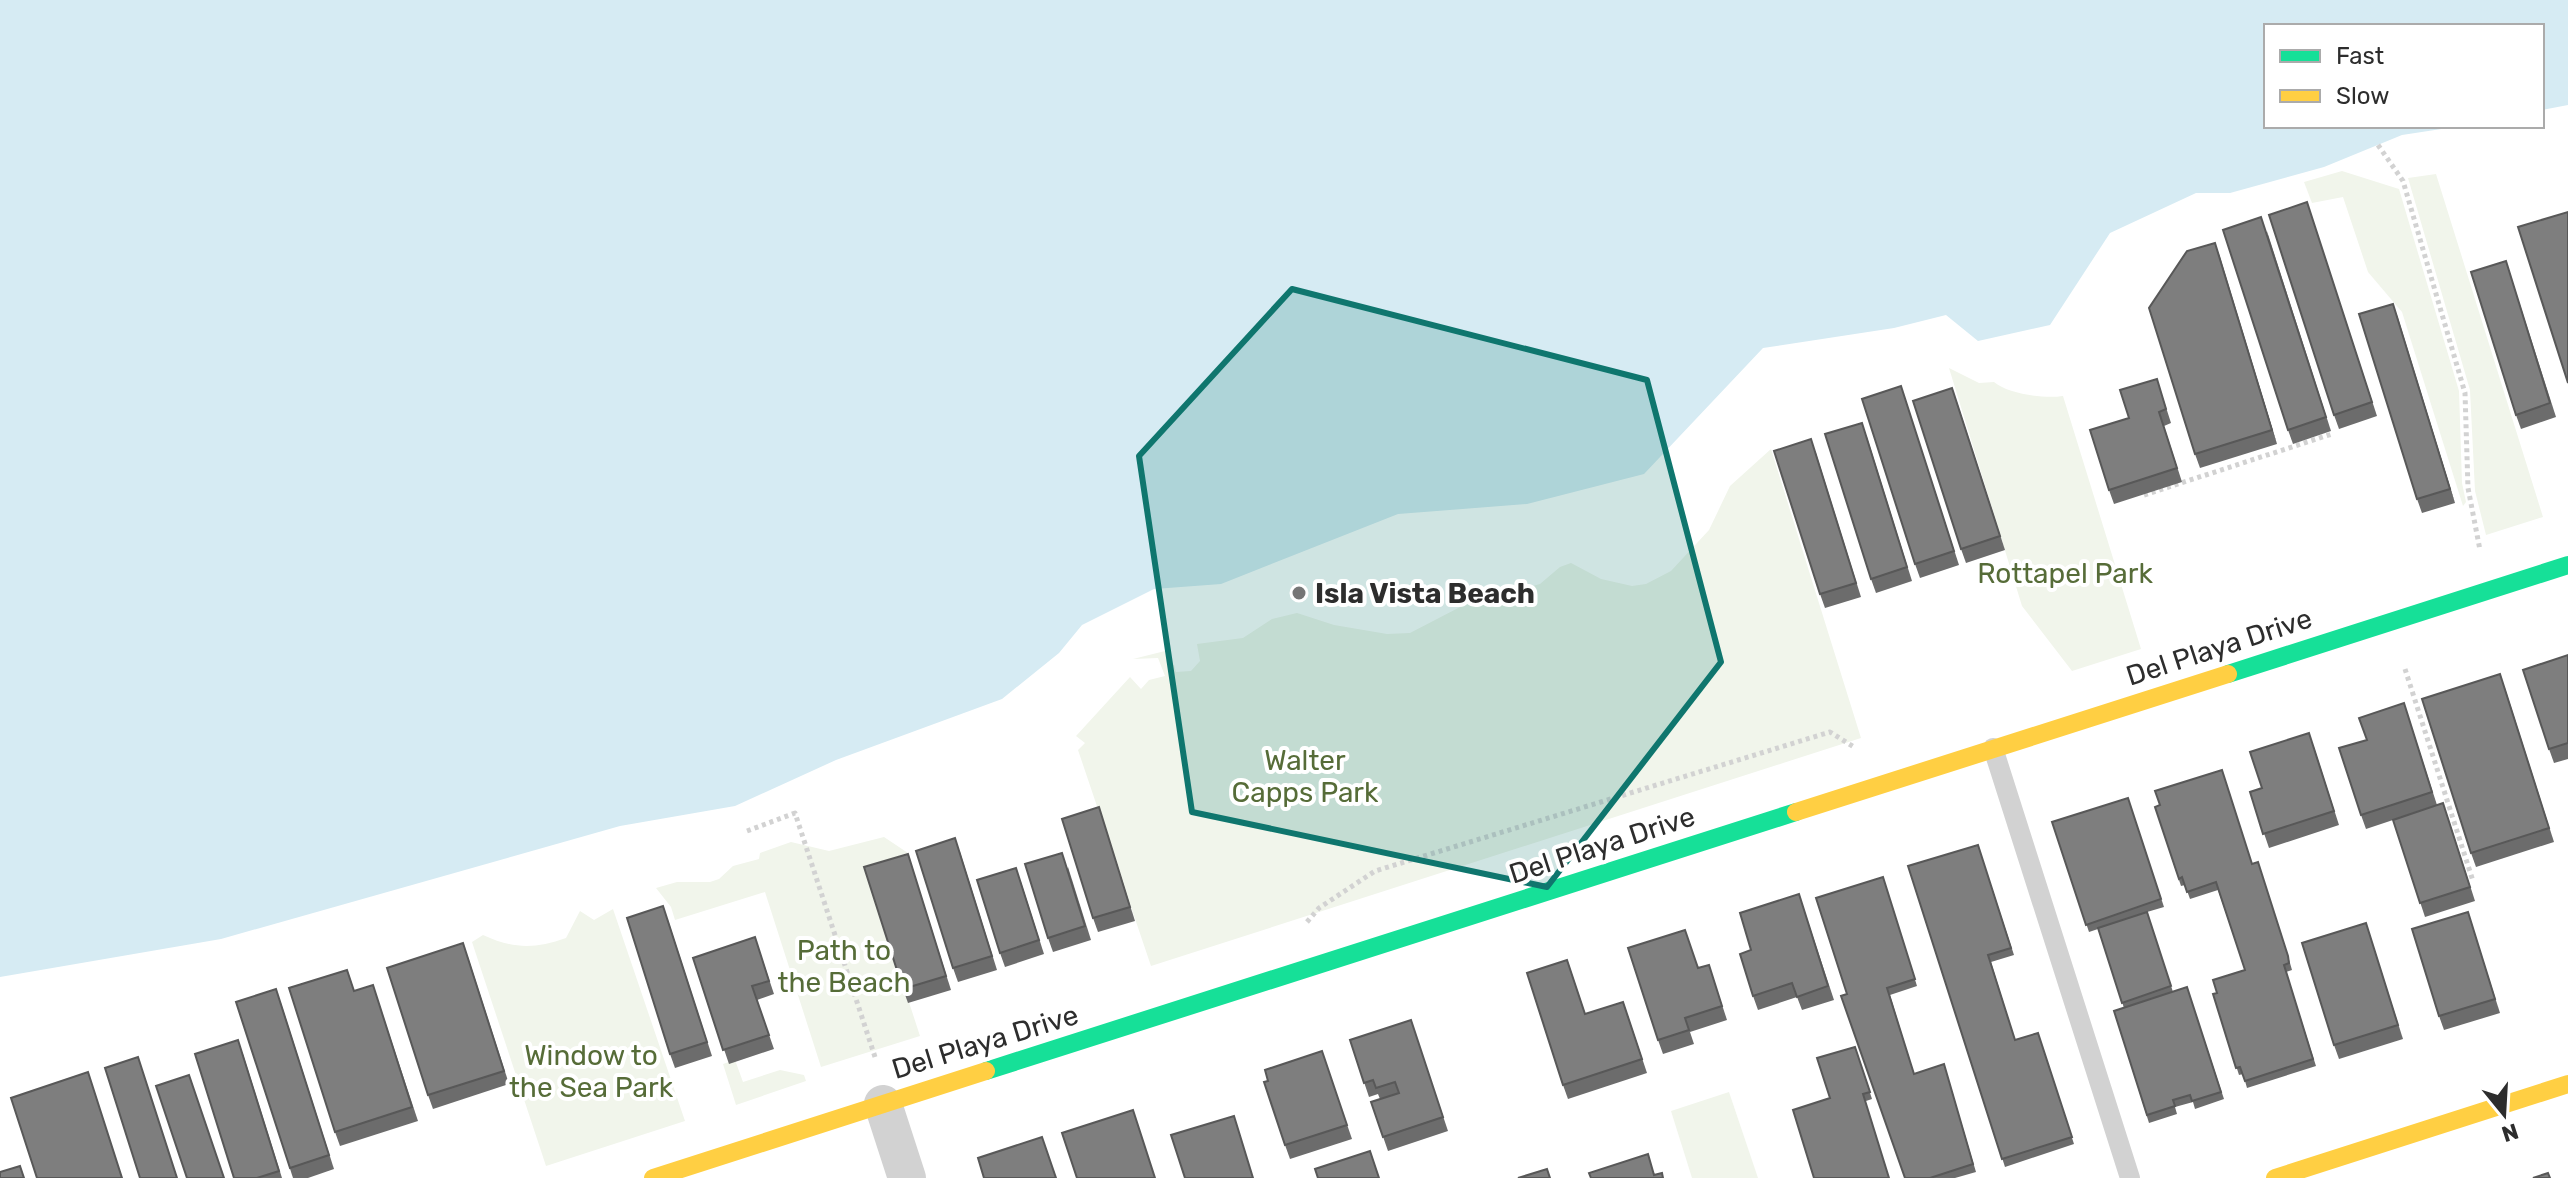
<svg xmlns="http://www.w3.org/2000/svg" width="2568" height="1178" font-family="Rubik,sans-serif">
<rect width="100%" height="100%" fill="#fff"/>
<g fill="#f1f5eb">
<path d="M2342,171L2399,189L2459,391L2462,483L2466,502L2463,506L2402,312L2368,272L2343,197L2312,203L2304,182Z"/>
<path d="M2436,174L2543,517L2486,535L2475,491L2470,390L2408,178Z"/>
<path d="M1949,368L1979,383L1994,382C2008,394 2045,399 2063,396L2141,649L2072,671L2022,606Z"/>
<path d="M1771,449L1861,738L1151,966L1078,750L1085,743L1076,736L1130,677L1141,689L1149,680L1165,676L1158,658L1133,659L1165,651L1167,661L1174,665L1176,672L1191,671L1200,661L1197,644L1243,638L1272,619L1297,613L1334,625L1387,634L1410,633L1464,605L1540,584L1560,567L1571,563L1601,579L1632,586L1646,584L1671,571L1709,530L1730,486Z"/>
<path d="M884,837L908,853L865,867L920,1036L821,1067L765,892L675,920L671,907L656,888L677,882H710L719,879L733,866L759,859L760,853L791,842L829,851Z"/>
<path d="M613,909L685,1121L546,1166L472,942L483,935C513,949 535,949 566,938L580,911L594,920Z"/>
<path d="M735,1060L743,1082L780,1070L804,1075L806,1081L736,1105L723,1064Z"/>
<path d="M1729,1092L1758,1178H1692L1671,1111Z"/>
</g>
<path fill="#d6ebf3" d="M0,0H2568V105L2542,110V26H2266V126H2461L2402,135L2324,167L2230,193H2196L2110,233L2050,325L1978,341L1946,315L1894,328L1763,348L1644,474L1527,504L1398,514L1221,584L1154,589L1082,625L1059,653L1002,699L836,760L735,806L620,826L221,939L0,977Z"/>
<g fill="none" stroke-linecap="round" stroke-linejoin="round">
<g stroke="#d2d2d2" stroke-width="5" stroke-dasharray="4 4" stroke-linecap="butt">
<path d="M2378,145L2403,181L2465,393L2468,488L2480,550"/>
<path d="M2144,495L2332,434"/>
<path d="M2405,669L2473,881"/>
<path d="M747,831L795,813L876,1060"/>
<path d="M1307,922L1319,908L1375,871L1830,732L1854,747"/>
</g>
<path stroke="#d2d2d2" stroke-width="20" d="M1993,748L2130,1178"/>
<path stroke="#d2d2d2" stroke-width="38" d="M883,1104L907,1178"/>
<g stroke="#16e098" stroke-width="18">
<path d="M2228,674L2568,565"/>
<path d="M986,1071L1796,812"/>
</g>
<g stroke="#ffcf43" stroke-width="18">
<path d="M1796,812L2228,674"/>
<path d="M653,1178L986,1071"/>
<path d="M2275,1178L2568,1084"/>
</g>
</g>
<g fill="#6c6c6c">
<path d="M2307,202L2377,416L2339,429L2334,415Z"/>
<path d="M2267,231L2331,431L2293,444L2288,430Z"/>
<path d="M2215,243L2277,444L2200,468L2195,454Z"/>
<path d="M2506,261L2556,417L2521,429L2516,415Z"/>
<path d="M2393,304L2455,503L2422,513L2417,499Z"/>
<path d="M2157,379L2171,423L2164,426L2182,482L2114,504L2109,490L2129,418Z"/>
<path d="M1901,386L1959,565L1920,578L1915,564Z"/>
<path d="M1957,402L2005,550L1966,563L1961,549Z"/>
<path d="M1867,437L1912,581L1876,593L1871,579Z"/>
<path d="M1816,453L1861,597L1825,608L1820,594Z"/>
<path d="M2568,655V759L2554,763L2549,749Z"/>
<path d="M2505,688L2554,842L2476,867L2471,853Z"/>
<path d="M2404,703L2437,805L2448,817L2475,901L2425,917L2393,820L2366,829L2361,815L2367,740Z"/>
<path d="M2314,747L2339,825L2269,848L2250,792L2262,788Z"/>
<path d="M2128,798L2164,907L2147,912L2173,992L2187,987L2224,1099L2195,1109L2193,1102L2175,1107L2177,1114L2149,1123L2114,1011L2124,1008L2098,929L2089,932L2052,822Z"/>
<path d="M1099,807L1135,921L1098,932L1093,918Z"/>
<path d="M2155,807L2260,869L2290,963L2292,970L2286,972L2316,1066L2247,1088L2243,1074L2239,1075L2213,994L2217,993L2245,970L2218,890L2190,899L2185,885L2181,886Z"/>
<path d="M1978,845L2014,955L1991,962L2015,1040L2038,1033L2074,1144L2005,1167L1908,866Z"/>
<path d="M960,852L997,970L958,982L953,968Z"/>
<path d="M908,854L951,990L908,1003L903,989Z"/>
<path d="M1068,867L1091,940L1053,952L1048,938Z"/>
<path d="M1883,877L1917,986L1890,995L1914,1074L1944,1064L1976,1172L1955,1178H1905L1847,994Z"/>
<path d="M1021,882L1044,954L1005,967L1000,953Z"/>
<path d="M1799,894L1834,1000L1802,1010L1797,997L1758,1010L1753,996L1751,950Z"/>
<path d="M2468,912L2500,1013L2444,1030L2439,1016Z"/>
<path d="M668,920L712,1056L675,1068L670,1054Z"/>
<path d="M2366,923L2403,1039L2339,1059L2334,1045Z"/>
<path d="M755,937L774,994L757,1000L774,1049L729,1064L693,958Z"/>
<path d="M468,957L509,1084L433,1109L428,1095Z"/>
<path d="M1709,965L1727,1020L1690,1032L1694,1044L1663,1054L1658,1040L1698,968Z"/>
<path d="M373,985L418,1121L340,1146L335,1132L355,991Z"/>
<path d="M236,1002L281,1003L334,1169L308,1178H293Z"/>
<path d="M1586,1014L1628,1016L1647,1073L1568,1099L1563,1085Z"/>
<path d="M1411,1020L1448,1131L1388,1151L1371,1102L1380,1099L1378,1094L1369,1097L1350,1040Z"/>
<path d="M1855,1047L1872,1099L1866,1101L1830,1098Z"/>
<path d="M1322,1051L1352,1139L1290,1159L1285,1145L1268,1081Z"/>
<path d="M243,1054L282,1178H234Z"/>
</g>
<g fill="#585858">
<path d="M2215,243L2220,257L2277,444L2272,430Z"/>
<path d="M2393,304L2398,318L2455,503L2450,489Z"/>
</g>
<g fill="#7e7e7e" stroke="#585858" stroke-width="2">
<path d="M2307,202L2372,402L2334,415L2269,215Z"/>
<path d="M2568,212V383L2518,227Z"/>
<path d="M2261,217L2326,417L2288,430L2223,230Z"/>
<path d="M2215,243L2272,430L2195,454L2149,308L2187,251Z"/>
<path d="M2506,261L2550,403L2516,415L2471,272Z"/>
<path d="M2393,304L2450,489L2417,499L2359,314Z"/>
<path d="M2157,379L2166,409L2159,412L2177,468L2109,490L2090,430L2129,418L2120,390Z"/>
<path d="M1901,386L1954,551L1915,564L1862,399Z"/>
<path d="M1952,388L2000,536L1961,549L1913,401Z"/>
<path d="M1862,423L1907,567L1871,579L1825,434Z"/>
<path d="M1811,439L1856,583L1820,594L1774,451Z"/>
<path d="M2568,655V743L2549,749L2523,670Z"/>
<path d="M2500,674L2549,828L2471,853L2422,699Z"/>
<path d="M2404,703L2432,792L2361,815L2339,748L2367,740L2359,718Z"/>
<path d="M2309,733L2334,811L2263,834L2250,792L2262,788L2250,752Z"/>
<path d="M2222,770L2252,864L2258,862L2288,956L2289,963L2284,965L2313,1059L2245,1081L2240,1067L2236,1068L2213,994L2217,993L2213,980L2245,970L2216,882L2187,892L2182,877L2179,879L2155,807L2160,805L2155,791Z"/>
<path d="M2128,798L2161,899L2086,925L2052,822Z"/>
<path d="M2443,803L2470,887L2420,903L2393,820Z"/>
<path d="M1099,807L1130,907L1093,918L1062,819Z"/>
<path d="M955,838L992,956L953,968L916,851Z"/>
<path d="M1978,845L2011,948L1988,955L2015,1040L2038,1033L2072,1137L2002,1159L1908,866Z"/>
<path d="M1062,853L1085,926L1048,938L1025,864Z"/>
<path d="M908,854L946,976L903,989L864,867Z"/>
<path d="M1016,868L1039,940L1000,953L977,880Z"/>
<path d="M1883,877L1915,979L1887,988L1914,1074L1944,1064L1973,1164L1930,1178H1905L1841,996L1847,994L1816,898Z"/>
<path d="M1799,894L1828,986L1797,997L1792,983L1753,996L1740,954L1751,950L1740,913Z"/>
<path d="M663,906L707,1042L670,1054L627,918Z"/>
<path d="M2147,912L2171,986L2122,1003L2098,928Z"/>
<path d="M2468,912L2495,999L2439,1016L2412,929Z"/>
<path d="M2366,923L2398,1025L2334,1045L2302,943Z"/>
<path d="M1685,930L1698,968L1709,965L1722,1006L1685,1018L1689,1030L1658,1040L1628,948Z"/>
<path d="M755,937L769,981L752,986L769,1035L723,1050L693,958Z"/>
<path d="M463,943L504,1071L428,1095L387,968Z"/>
<path d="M1567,960L1585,1014L1623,1002L1642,1059L1563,1085L1527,973Z"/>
<path d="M347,970L354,991L373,985L412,1107L335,1132L289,988Z"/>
<path d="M2187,987L2221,1092L2192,1101L2190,1095L2173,1100L2175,1106L2147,1115L2114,1011Z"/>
<path d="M276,989L329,1155L290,1168L236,1002Z"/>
<path d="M1411,1020L1443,1117L1383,1137L1371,1102L1399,1093L1395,1082L1376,1088L1373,1080L1364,1083L1350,1040Z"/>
<path d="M238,1040L279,1171L257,1178H234L195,1054Z"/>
<path d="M1855,1047L1870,1092L1863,1094L1889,1178H1814L1793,1110L1830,1098L1817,1058Z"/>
<path d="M1322,1051L1347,1125L1285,1145L1264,1082L1268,1081L1265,1070Z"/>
<path d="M138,1057L177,1178H140L105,1068Z"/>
<path d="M88,1072L122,1178H37L11,1098Z"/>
<path d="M189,1075L224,1178H187L156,1086Z"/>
<path d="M1133,1110L1155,1178H1077L1062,1133Z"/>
<path d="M1234,1116L1253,1178H1185L1171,1135Z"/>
<path d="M1042,1137L1056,1178H984L978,1158Z"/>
<path d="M1370,1151L1379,1178H1318L1315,1169Z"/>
<path d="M1648,1154L1654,1175L1662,1173L1663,1178H1591L1589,1173Z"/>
<path d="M20,1166L24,1178H0V1172Z"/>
<path d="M1547,1169L1550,1178H1518Z"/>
<path d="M2548,1173L2550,1178H2533Z"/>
</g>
<path fill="#0f766e" fill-opacity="0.2" stroke="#0f766e" stroke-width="6" stroke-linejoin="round" d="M1292,289L1647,380L1721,662L1547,887L1192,812L1139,456Z"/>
<circle fill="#767676" stroke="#fff" stroke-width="3" cx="1299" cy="593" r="8"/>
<g text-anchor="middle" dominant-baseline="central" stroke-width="8" stroke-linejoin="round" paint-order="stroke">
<g font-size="28" fill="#566c38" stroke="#fff">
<text x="2065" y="573">Rottapel Park</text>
<text x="1305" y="760">Walter<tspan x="1305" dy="32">Capps Park</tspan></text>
<text x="844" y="950">Path to<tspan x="844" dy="32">the Beach</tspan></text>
<text x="591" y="1055">Window to<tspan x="591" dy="32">the Sea Park</tspan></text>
</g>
<g font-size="28" font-weight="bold" fill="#2d2d2d" stroke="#fff" text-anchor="start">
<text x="1315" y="593">Isla Vista Beach</text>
</g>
<g font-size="28" fill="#2d2d2d" stroke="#fff">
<text transform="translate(2219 647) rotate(-18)">Del Playa Drive</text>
<text transform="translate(1602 845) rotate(-18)">Del Playa Drive</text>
<text transform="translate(985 1042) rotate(-17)">Del Playa Drive</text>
</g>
</g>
<rect x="2264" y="24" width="280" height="104" fill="#ffffff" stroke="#ababab" stroke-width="2"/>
<rect x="2280" y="50" width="40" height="12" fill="#16e098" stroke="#ababab" stroke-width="2"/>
<text x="2336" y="64" font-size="24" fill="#2d2d2d">Fast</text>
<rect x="2280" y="90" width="40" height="12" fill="#ffcf43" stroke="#ababab" stroke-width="2"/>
<text x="2336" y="104" font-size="24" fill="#2d2d2d">Slow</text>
<g transform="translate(2504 1114) rotate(162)" stroke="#ffffff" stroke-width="6" paint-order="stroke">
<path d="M0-6L14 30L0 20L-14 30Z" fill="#2d2d2d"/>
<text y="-12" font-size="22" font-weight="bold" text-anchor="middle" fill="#2d2d2d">N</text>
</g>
</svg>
